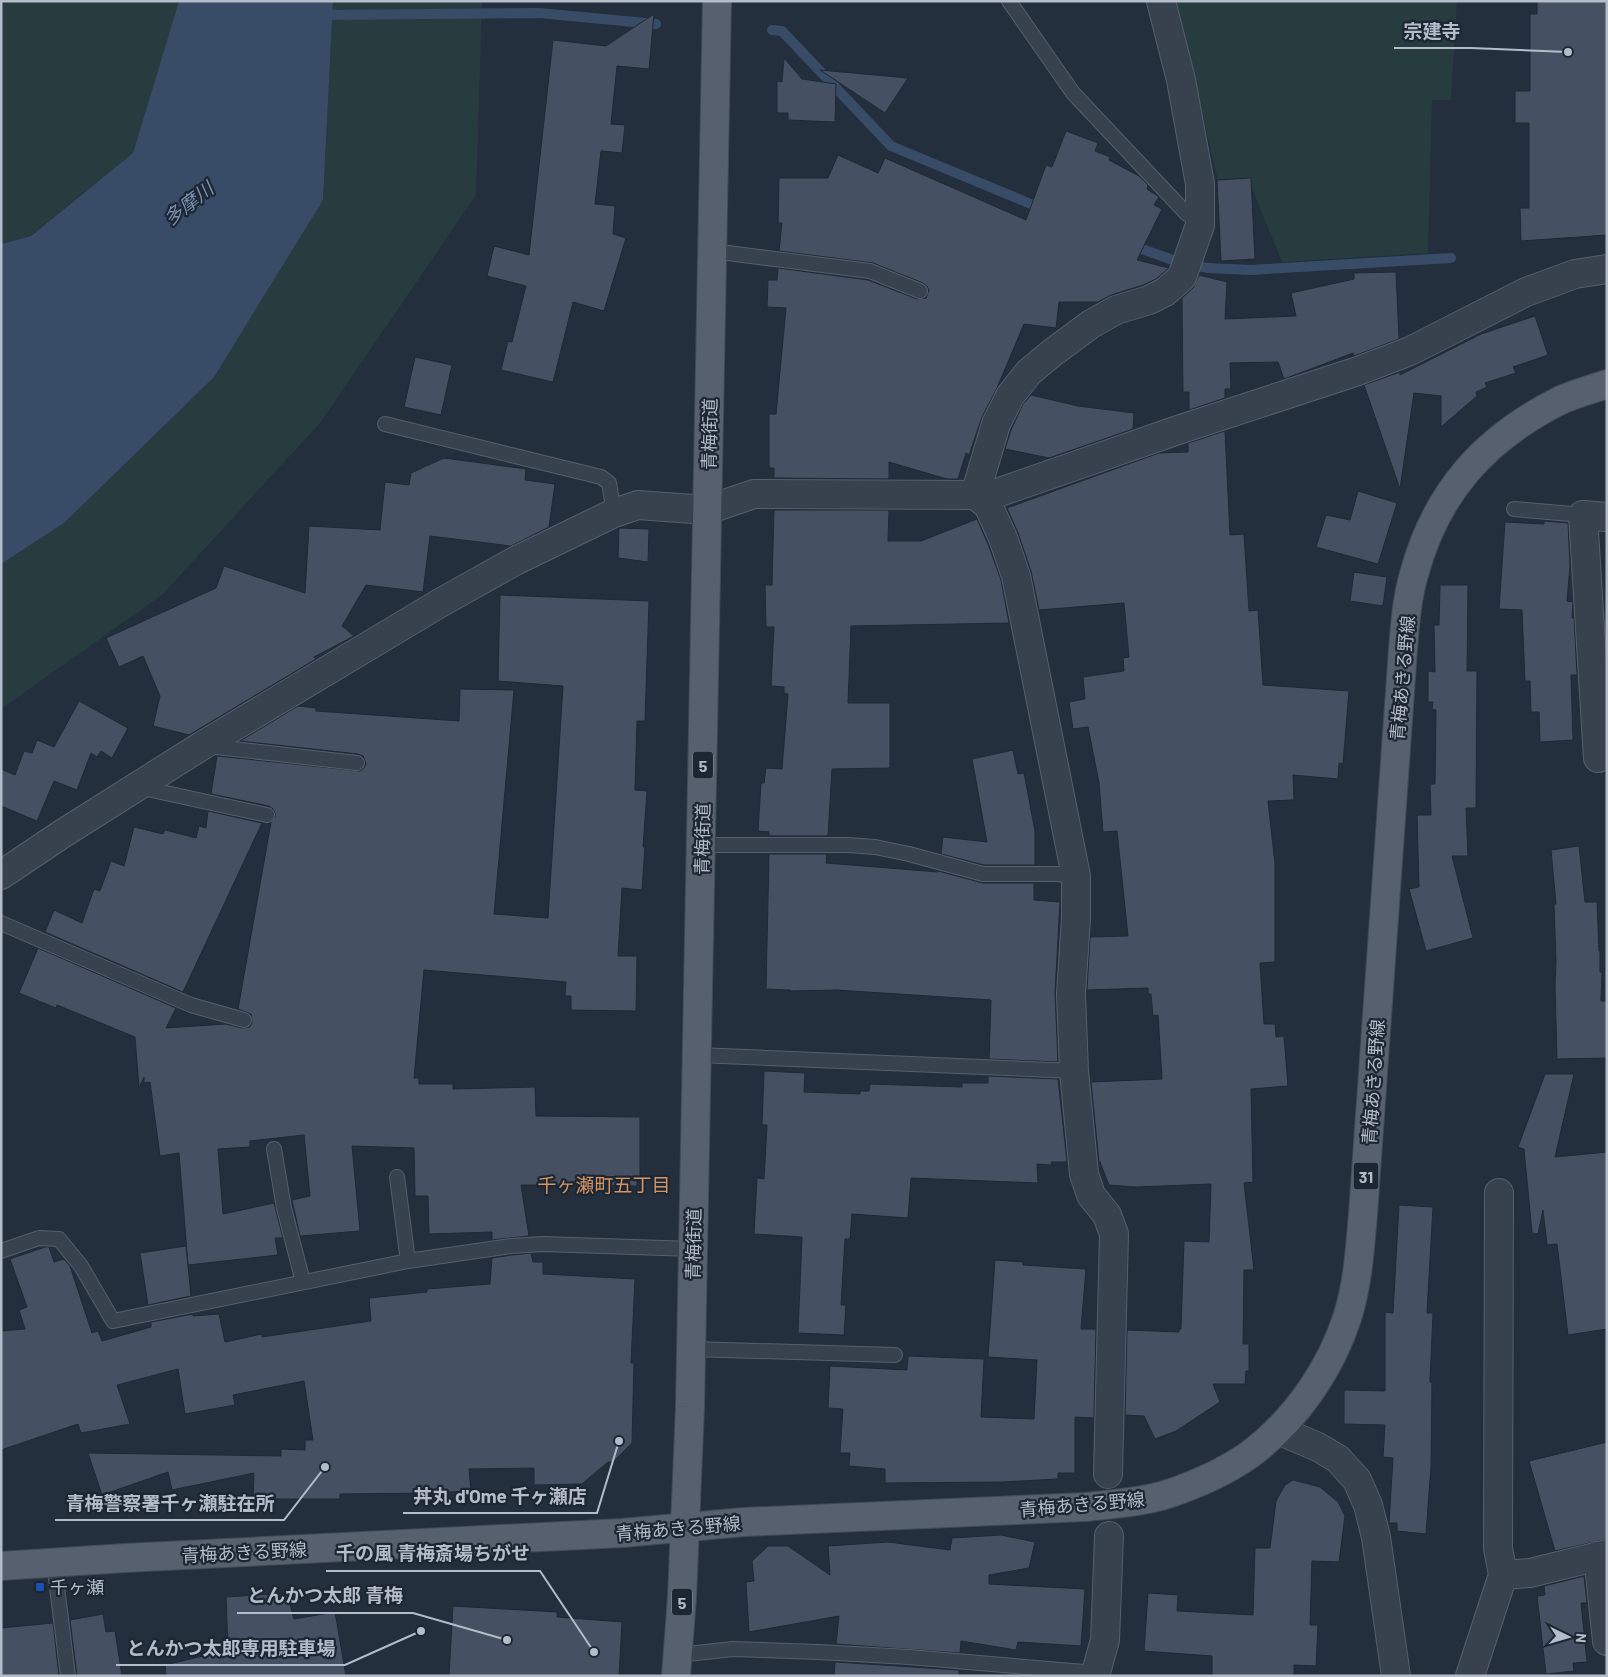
<svg xmlns="http://www.w3.org/2000/svg" width="1608" height="1677" font-family="Barlow,'Noto Sans JP',sans-serif">
<rect width="100%" height="100%" fill="#242f3e"/>
<g fill="#263c3f">
<path d="M1,1H179L133,153L30,236L1,244Z"/>
<path d="M333,1H482L476,195L320,423L162,595L1,709V564L64,523L323,200Z"/>
<path d="M1176,1H1457L1451,100H1432L1428,253L1282,262L1249,181H1218Z"/>
</g>
<path fill="#394c67" d="M179,1H333L323,200L214,377L64,523L1,564V244L31,236L133,153Z"/>
<g fill="none" stroke-linecap="round" stroke-linejoin="round">
<g stroke="#394c67" stroke-width="10">
<path d="M320,15L539,13L656,24"/>
<path d="M772,30L782,31L891,146L1043,209"/>
<path d="M1130,245L1173,260L1207,268L1251,270L1451,258"/>
</g>
</g>
<g fill="#455162" stroke="#1f2835">
<path d="M1537,1H1607V235L1521,241L1520,208H1529V123H1515V91H1530V14H1537Z"/>
<path d="M654,14L649,69L617,66L611,124L625,125L622,153L601,151L595,204L615,206L613,234L626,238L604,311L573,302L553,382L501,370L508,341L512,342L526,286L487,276L494,246L529,255L553,40L606,46Z"/>
<path d="M784,58L802,79L836,84L835,122L788,120V113H777V81L782,82Z"/>
<path d="M820,70L908,78L885,113Z"/>
<path d="M1066,131L1098,143L1095,151L1110,157L1109,160L1139,176L1148,185L1147,189L1159,197L1154,205L1162,209L1137,260L1169,268L1156,279L1143,285L1111,295L1098,302H1059L1056,328L1024,324L997,388L982,417L969,455L966,453L958,479H947L889,462V479L774,478V468H769V414H776L786,308L767,307L768,280H777L778,268L868,280L917,299L926,298L929,290L927,286L923,283L873,263L779,251L782,223H778L779,178H828L838,155L878,173L885,158L1026,220L1046,165L1052,167Z"/>
<path d="M1251,178L1255,259L1221,261L1217,180Z"/>
<path d="M1396,272L1399,339L1354,356L1353,353L1284,379L1278,362L1230,363L1231,389H1225V398L1189,410V392H1183L1182,298L1193,288L1199,275L1227,282L1225,319L1296,316L1291,293L1354,279V273Z"/>
<path d="M1535,316L1548,355L1513,367L1516,373L1485,383L1487,387L1476,392L1477,396L1441,427V396L1414,393L1400,489L1364,385L1400,372V375L1481,334Z"/>
<path d="M415,357L452,365L441,415L404,407Z"/>
<path d="M1031,395L1078,406L1134,413L1133,429L1049,458L1005,449L1011,430L1023,404Z"/>
<path d="M1225,431L1230,535L1244,534L1249,611L1258,610L1263,685L1349,691L1343,764L1339,763L1338,779L1293,775L1294,800L1268,801L1275,864V962L1260,963L1264,1024H1275L1276,1037L1284,1036L1288,1086L1251,1089L1253,1182L1244,1183L1254,1270H1244L1243,1344H1249V1371H1246L1245,1384H1213L1220,1402L1176,1431L1155,1439L1144,1416L1125,1415L1127,1330L1179,1332V1329H1181L1184,1241L1209,1242L1211,1184L1135,1187L1109,1185L1100,1162H1099L1091,1082L1162,1079L1158,1015L1153,1016L1151,994H1148V988L1087,990L1090,937L1128,936L1117,831L1103,832L1099,783L1088,727L1073,729L1069,702L1085,699L1083,677L1124,671L1123,658L1129,657L1124,603L1039,610L1031,571L1018,533L1007,508L1159,453L1188,452V443Z"/>
<path d="M444,458L526,469L525,480L555,484L549,527L511,546L430,536L423,592L366,585L342,626L354,636L314,657L316,659L189,735L153,726L160,696L143,656L119,667L106,638L216,588L224,566L305,593L309,526L380,530L385,482L409,485L411,473Z"/>
<path d="M1358,491L1397,503L1378,564L1316,547L1326,515L1350,520Z"/>
<path d="M774,510H889L888,541H921L977,519L988,544L1001,580L1009,623L851,626L848,703H890V768L832,769L828,836H769V832L758,831L761,783H764L766,768L782,769L788,694L784,693V687L771,686L774,627H766L765,585H772Z"/>
<path d="M1544,521L1568,523L1570,566L1567,601L1573,602L1572,618H1574L1577,675H1571L1573,740L1540,742L1539,712H1531L1530,681H1525L1522,610L1499,609L1505,522L1544,524Z"/>
<path d="M619,528L649,529L648,562L618,558Z"/>
<path d="M1354,572L1387,577L1383,606L1350,601Z"/>
<path d="M1440,585H1468L1467,671H1477L1476,808H1466L1468,856H1452L1473,938L1426,951L1409,889L1419,887L1417,815H1431L1430,784H1435L1436,710L1432,709L1433,702H1428V671L1435,672L1434,625H1439Z"/>
<path d="M500,595L649,601L645,721H637L635,790L647,791L643,847H645L642,890L622,888L618,956H637L636,1011L571,1010V996H565L566,982L424,970L414,1078H419V1084H453V1089L535,1087L536,1116L640,1117V1179H637V1186L521,1185L529,1236L492,1240V1232L429,1234L428,1196H415L414,1148L352,1146L360,1231L300,1236L292,1200L310,1196L304,1135L250,1141V1147L218,1149L223,1214L274,1203L283,1238H275L278,1255L188,1265L179,1153L160,1156L150,1082L144,1083V1077L139,1088L135,1037L57,1005L56,1008L19,993L38,948L176,1008L166,1028L226,1024L242,1028L250,1027L252,1022L251,1014L238,1009L271,822L275,817V813L273,809L269,806L211,794L217,756L360,771L364,768L366,764L363,756L358,754L240,741L298,706L316,708V711L459,721L460,689L514,690L494,914L548,918L563,686L498,681Z"/>
<path d="M79,701L128,728L112,758L101,751L97,757L91,753L77,790L54,781L37,821L1,806V769L15,775L24,751L32,753L37,740L54,747Z"/>
<path d="M1013,750L1018,774L1024,773L1035,831V865H984L941,854L943,837L987,842L972,759Z"/>
<path d="M208,811L262,823L183,992L45,932L54,910L82,923L94,889L100,891L111,861L124,866L134,827L163,834L165,830L196,838L199,826L206,828Z"/>
<path d="M1579,846L1585,902H1597L1599,951H1600V972H1602L1601,1001H1607V1058L1557,1059L1555,985L1556,962L1554,904H1556L1551,850Z"/>
<path d="M769,854H827L826,863L938,872V871L983,883H1034V900L1060,902L1055,993L1058,1062L989,1059L991,1000L836,990L790,991V990L766,989Z"/>
<path d="M764,1071L805,1073L804,1092L860,1094V1091H869L870,1084L962,1087V1083H988V1076L1058,1079L1067,1162H1051L1052,1165L1037,1164L1038,1183L911,1178L908,1218L852,1214L850,1239H845L841,1305H846L844,1335L798,1333L802,1237L754,1234L757,1178L764,1179L767,1125H762Z"/>
<path d="M1545,1074H1574L1555,1157L1607,1152V1329L1568,1335L1557,1244L1547,1245L1543,1210L1538,1234L1532,1233L1524,1149L1518,1147Z"/>
<path d="M1399,1205L1433,1207L1427,1313H1433L1430,1382H1432L1431,1467L1426,1534L1397,1531V1523H1389L1393,1458L1383,1457L1385,1425L1344,1424V1390L1385,1391V1312L1393,1313Z"/>
<path d="M186,1246L191,1296L148,1305L140,1253Z"/>
<path d="M45,1247H49L54,1262L64,1259L70,1266L92,1333L98,1331L102,1341L151,1327V1322L193,1314V1316L219,1314L225,1342L262,1334V1337L371,1321L369,1298L427,1292V1289L490,1284L492,1258L512,1255L531,1253L533,1262H543V1274L635,1279L631,1363H634L632,1443L613,1462H608L582,1484L534,1485V1468L469,1469L471,1491L429,1493L340,1494V1499H253L254,1473L172,1490L168,1472L102,1495L88,1453L281,1456V1449L305,1450V1440H313L304,1381L233,1395L235,1405L185,1414L178,1369L117,1385L130,1424L81,1433L78,1424L1,1450V1331L25,1329L19,1310L27,1307L10,1259Z"/>
<path d="M995,1260L1023,1262V1265L1086,1269L1081,1329H1096L1094,1414V1418L1075,1417V1473H1058V1479L1002,1482L885,1483V1469L849,1466L850,1453H840L843,1409L828,1408L830,1366L907,1370L908,1356L984,1359L981,1417L1034,1419L1037,1360L988,1357Z"/>
<path d="M1607,1442V1539L1555,1551L1529,1461Z"/>
<path d="M1293,1480L1320,1487L1338,1502L1345,1516L1339,1562L1312,1561L1310,1625H1318L1316,1666L1294,1665V1676H1212V1656L1144,1651L1148,1593L1178,1595L1177,1611L1253,1615L1255,1548H1270L1276,1501L1285,1485Z"/>
<path d="M1001,1535L1035,1542L1029,1568L989,1575V1584L1085,1589L1081,1646L1018,1642L1016,1650L961,1641L960,1653L836,1644L839,1616L749,1632L746,1582L754,1581L752,1561L768,1546H788L830,1575L828,1546L888,1542L950,1550L952,1538Z"/>
<path d="M1584,1576L1587,1603H1581L1587,1662L1573,1663L1574,1671L1546,1674L1537,1596L1545,1595L1544,1586Z"/>
<path d="M287,1593L294,1619L335,1612L346,1676H166L165,1665L228,1650L226,1597Z"/>
<path d="M453,1606L557,1612V1617L622,1622L619,1676H449Z"/>
<path d="M103,1614L106,1632L115,1631L122,1676H77L70,1620Z"/>
<path d="M53,1623L59,1676H1V1628Z"/>
<path d="M835,1662L959,1670V1676H834Z"/>
</g>
<g fill="none" stroke-linecap="round" stroke-linejoin="round">
<defs>
<g id="service">
<path d="M1009,1L1073,93L1186,213L1200,224"/>
<path d="M712,251L870,271L920,291"/>
<path d="M385,424L601,477L609,483L614,513"/>
<path d="M1514,509L1583,515"/>
<path d="M207,746L357,763"/>
<path d="M138,787L267,815"/>
<path d="M702,845H848L875,847L909,854L983,874H1056L1076,876"/>
<path d="M1,923L191,1005L244,1020"/>
<path d="M698,1055L1074,1071"/>
<path d="M274,1149L284,1208L303,1282"/>
<path d="M397,1177L408,1261"/>
<path d="M1,1251L39,1238L59,1239L81,1266L113,1321L408,1261L511,1246L543,1244L693,1249"/>
<path d="M691,1349L895,1355"/>
<path d="M54,1563L68,1676"/>
<path d="M678,1655L733,1649L818,1652L909,1657L1096,1673"/>
</g>
<g id="minor">
<path d="M1598,758L1583,515L1607,517"/>
<path d="M1,875L62,834L203,745L440,603L515,561L614,513L638,505L707,510L754,494L975,495L997,493L1178,430L1358,371L1410,351L1526,292L1575,274L1607,269"/>
<path d="M1278,1430L1318,1447L1338,1459L1357,1480L1368,1505L1376,1537L1396,1676"/>
<path d="M1108,1474L1114,1234L1107,1215L1091,1195L1084,1174L1074,1071L1071,994L1076,918V876L1016,576L1003,538L988,505L975,495L996,424L1010,396L1029,372L1052,353L1091,324L1116,310L1149,300L1165,292L1182,277L1200,225V184L1181,80L1161,1"/>
<path d="M1598,1556L1607,1641"/>
<path d="M1503,1575L1530,1573L1607,1554"/>
<path d="M1095,1676L1105,1640L1109,1536"/>
<path d="M1470,1676L1503,1575L1498,1548L1499,1193"/>
</g>
<g id="primary">
<path d="M1,1566L125,1558L622,1533L744,1522L1085,1507C1114,1504 1144,1502 1171,1493C1197,1484 1226,1471 1249,1455C1295,1421 1331,1369 1348,1315C1358,1282 1360,1248 1363,1214L1403,649C1405,624 1407,598 1414,574C1436,493 1483,440 1557,402C1572,394 1590,390 1607,384"/>
<path d="M676,1676L682,1597L690,1407L717,1"/>
</g>
</defs>
<use href="#service" stroke="#565f6c" stroke-width="16"/>
<use href="#minor" stroke="#565f6c" stroke-width="30"/>
<use href="#primary" stroke="#414a57" stroke-width="30"/>
<use href="#service" stroke="#38414e" stroke-width="14"/>
<use href="#minor" stroke="#38414e" stroke-width="28"/>
<use href="#primary" stroke="#56606e" stroke-width="28"/>
</g>
<rect fill="#1a4fb4" stroke="#1d2633" stroke-width="2" x="35" y="1582" width="10" height="10" rx="2.5"/>
<g text-anchor="middle" dominant-baseline="central" stroke-width="4.5" stroke-linejoin="round" paint-order="stroke">
<g fill="#1d2633" stroke="#878f9c" stroke-width="1">
<rect x="693" y="751.5" width="20" height="27" rx="4"/>
<rect x="1353.5" y="1162.5" width="25" height="27" rx="4"/>
<rect x="672" y="1588.5" width="20" height="27" rx="4"/>
</g>
<g font-size="16" font-weight="bold" fill="#b4bcc9">
<text x="703" y="765">5</text>
<text x="1366" y="1176">31</text>
<text x="682" y="1602">5</text>
</g>
<g font-size="18" fill="#b4bcc9" stroke="#1d2633">
<text transform="translate(709 434) rotate(-89)">青梅街道</text>
<text transform="translate(1402 678) rotate(-85)">青梅あきる野線</text>
<text transform="translate(702 839) rotate(-89)">青梅街道</text>
<text transform="translate(1373 1082) rotate(-86)">青梅あきる野線</text>
<text transform="translate(693 1244) rotate(-89)">青梅街道</text>
<text transform="translate(1082 1504) rotate(-5)">青梅あきる野線</text>
<text transform="translate(678 1528) rotate(-5)">青梅あきる野線</text>
<text transform="translate(244 1552) rotate(-3)">青梅あきる野線</text>
</g>
<g font-size="18" fill="#b4bcc9" stroke="#1d2633" text-anchor="start">
<text x="50" y="1587">千ヶ瀬</text>
</g>
<g font-size="19" font-style="italic" fill="#7c92b1" stroke="#1d2633">
<text transform="translate(188 203) rotate(-38)">多摩川</text>
</g>
<g font-size="19" fill="#d59563" stroke="#1d2633">
<text x="604" y="1184">千ヶ瀬町五丁目</text>
</g>
</g>
<path fill="none" stroke="#b4bcc9" stroke-width="2" d="M1568 52L1471 48H1394M619 1441L597 1513H403M325 1467L284 1520H55M594 1652L540 1571H326M507 1640L413 1613H237M421 1631L345 1665H116"/>
<g fill="#b4bcc9" stroke="#1d2633" stroke-width="2">
<circle cx="1568" cy="52" r="5"/>
<circle cx="619" cy="1441" r="5"/>
<circle cx="325" cy="1467" r="5"/>
<circle cx="594" cy="1652" r="5"/>
<circle cx="507" cy="1640" r="5"/>
<circle cx="421" cy="1631" r="5"/>
</g>
<g font-size="19" text-anchor="middle" font-weight="bold" fill="#b4bcc9" stroke="#1d2633" stroke-width="4.5" stroke-linejoin="round" paint-order="stroke">
<text x="1432" y="38">宗建寺</text>
<text x="500" y="1503">丼丸 d'Ome 千ヶ瀬店</text>
<text x="170" y="1510">青梅警察署千ヶ瀬駐在所</text>
<text x="433" y="1560">千の風 青梅斎場ちがせ</text>
<text x="325" y="1602">とんかつ太郎 青梅</text>
<text x="231" y="1655">とんかつ太郎専用駐車場</text>
</g>
<rect width="1608" height="1677" fill="none" stroke="#b4bcc9" stroke-width="5"/>
<g transform="translate(1568 1637) rotate(95)" stroke="#1d2633" stroke-width="4" paint-order="stroke">
<path d="M0-4L9 19L0 12L-9 19Z" fill="#b4bcc9"/>
<text y="-8" font-size="14" font-weight="bold" text-anchor="middle" fill="#b4bcc9">N</text>
</g>
</svg>
